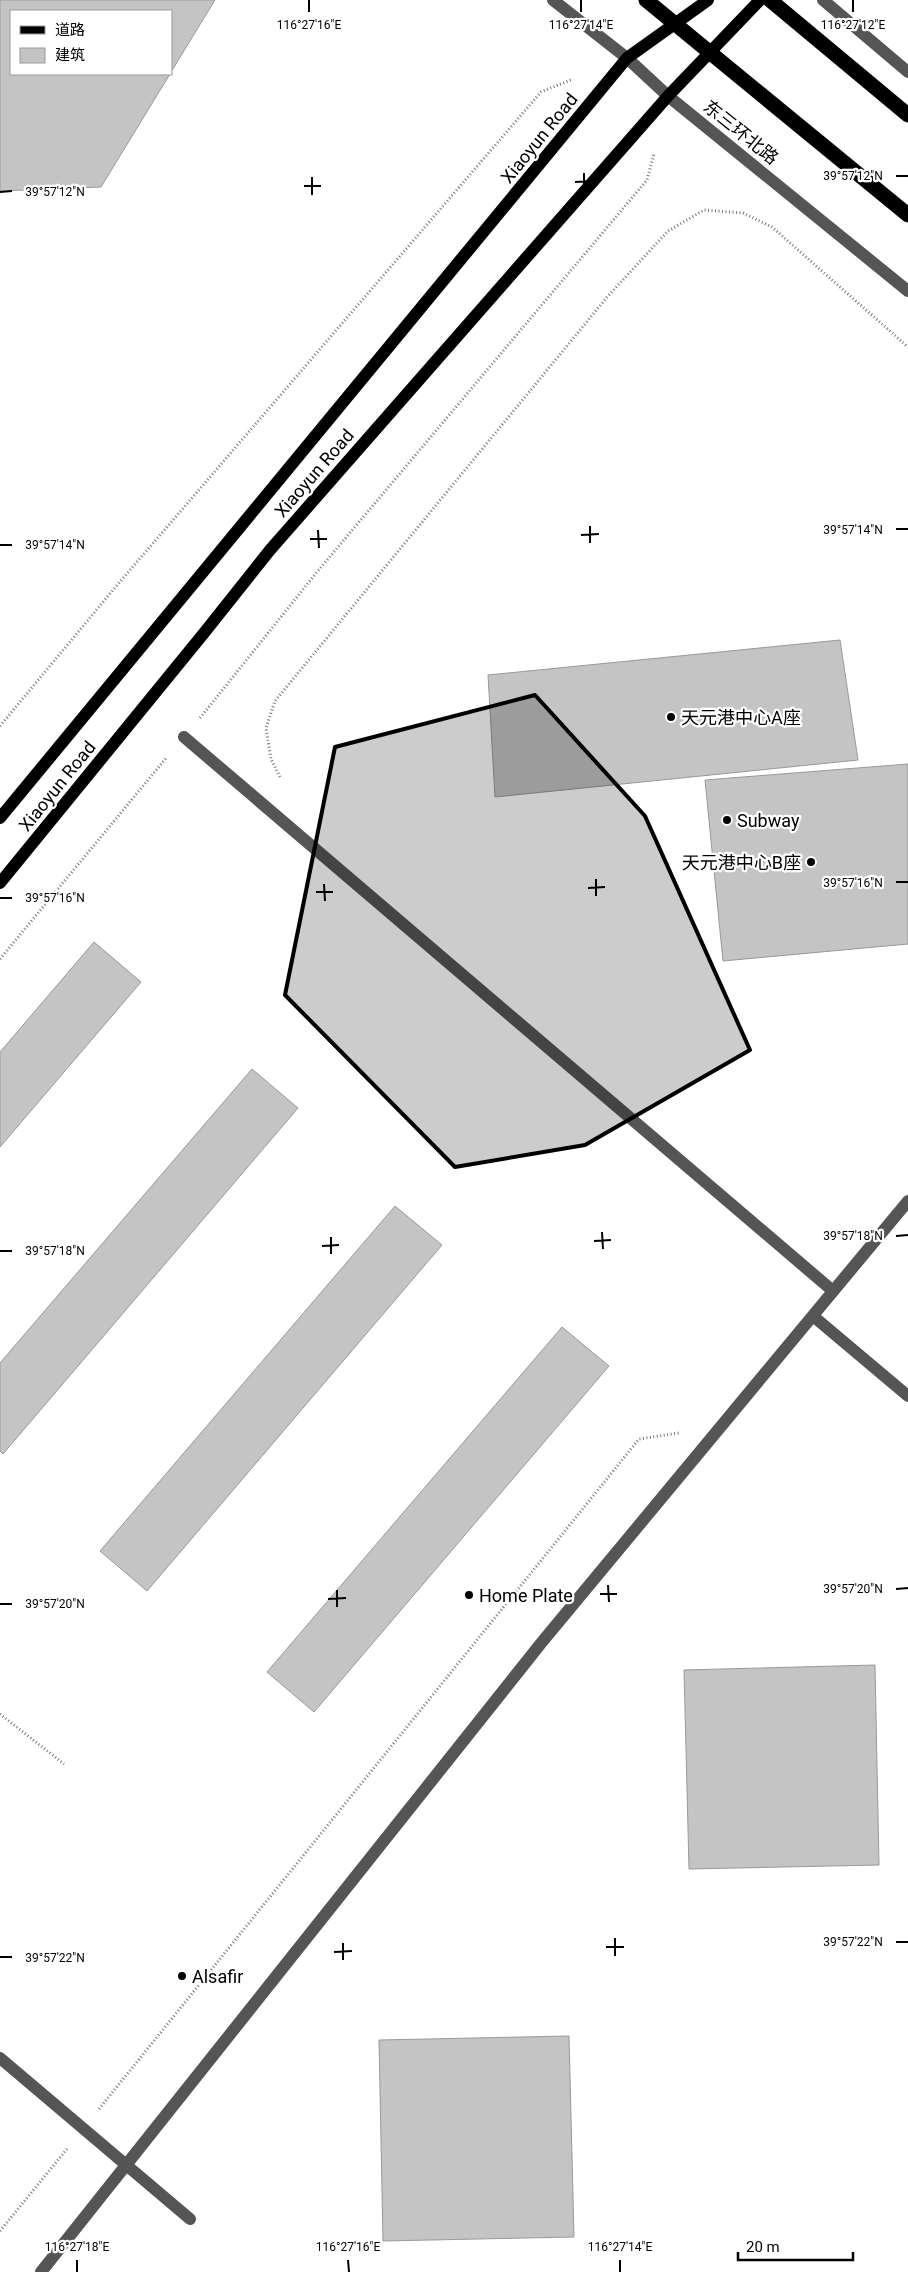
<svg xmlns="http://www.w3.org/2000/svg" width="908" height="2272" font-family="Roboto,'Noto Sans SC',sans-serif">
<rect width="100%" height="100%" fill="#fff"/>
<g fill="#c4c4c4" stroke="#999">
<path d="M0,0H215L171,72V11H11V74H170L101,187L0,191Z"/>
<path d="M840,640L858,760L495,797L488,675Z"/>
<path d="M908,764V944L723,961L705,780Z"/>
<path d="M94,942L141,982L0,1147V1052Z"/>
<path d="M252,1069L298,1108L3,1454L0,1451V1363Z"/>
<path d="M395,1206L442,1245L147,1591L100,1551Z"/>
<path d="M562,1327L609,1366L314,1712L267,1672Z"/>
<path d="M875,1665L879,1865L689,1869L684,1670Z"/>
<path d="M569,2036L574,2237L383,2241L379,2040Z"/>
</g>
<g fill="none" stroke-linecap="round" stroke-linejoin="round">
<g stroke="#777" stroke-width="3" stroke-dasharray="1 2.5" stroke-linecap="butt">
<path d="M200,718L317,572L647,180L654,154"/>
<path d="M0,726L118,584L541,92L573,79"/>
<path d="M280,777L271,759L266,728L275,701L608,296L668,231L704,210L743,213L772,227L908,347"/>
<path d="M0,959L167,757"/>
<path d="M0,1714L64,1764"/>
<path d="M99,2109L639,1439L679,1433"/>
<path d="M0,2231L67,2149"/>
</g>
<g stroke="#555" stroke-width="12">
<path d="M553,0L627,58L668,96L908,291"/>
<path d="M823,0L908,72"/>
<path d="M184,737L833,1291"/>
<path d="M813,1316L908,1396"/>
<path d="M0,2058L190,2219"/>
<path d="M41,2272L542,1642L908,1201"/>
</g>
<g stroke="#000" stroke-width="12">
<path d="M0,818L627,58L708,0"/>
<path d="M0,883L204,633L270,550L668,96L760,0"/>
</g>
<g stroke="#000" stroke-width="15">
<path d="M646,0L908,215"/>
<path d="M770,0L908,115"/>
</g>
</g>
<path fill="#000" fill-opacity="0.2" stroke="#000" stroke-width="4" stroke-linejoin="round" d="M535,695L645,816L750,1050L585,1145L455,1167L285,995L335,747Z"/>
<path fill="none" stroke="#000" stroke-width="2" d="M309,0V12M581,0V12M853,0V12M584,173V190M896,176H908M312,177V195M575,182L593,181M304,186H321M0,192L12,191M590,526V543M896,529H908M318,530L319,548M581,535L599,534M310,539H327M0,545H12M596,879V896M896,882H908M324,884L325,901M588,888L605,887M316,892H333M0,898H12M602,1232L603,1249M896,1236L908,1235M331,1237V1254M594,1241L611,1240M322,1246L339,1245M0,1251H12M608,1585L609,1602M896,1589L908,1588M337,1590V1607M600,1594H617M328,1599L346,1598M0,1604H12M615,1938V1956M896,1942H908M343,1943V1960M606,1947H624M334,1952L352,1951M0,1957H12M77,2260V2272M348,2260L349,2272M620,2260V2272"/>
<g fill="#000" stroke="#fff" stroke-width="2">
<circle cx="671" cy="717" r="5"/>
<circle cx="727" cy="820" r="5"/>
<circle cx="811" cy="862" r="5"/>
<circle cx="469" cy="1595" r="5"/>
<circle cx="182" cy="1976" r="5"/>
</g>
<g text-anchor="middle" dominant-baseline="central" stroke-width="4.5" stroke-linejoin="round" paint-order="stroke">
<g font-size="18" fill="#000" stroke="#fff">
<text transform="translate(741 132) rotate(39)">东三环北路</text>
<text transform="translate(539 138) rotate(-51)">Xiaoyun Road</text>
<text transform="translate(314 473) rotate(-49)">Xiaoyun Road</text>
<text transform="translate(57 786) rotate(-51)">Xiaoyun Road</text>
</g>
<g font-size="18" fill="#000" stroke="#fff" text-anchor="start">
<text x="681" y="717">天元港中心A座</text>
<text x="737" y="820">Subway</text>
<text x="801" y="862" text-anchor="end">天元港中心B座</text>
<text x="479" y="1595">Home Plate</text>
<text x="192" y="1976">Alsafir</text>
</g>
</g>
<g font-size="12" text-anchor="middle" fill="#000" stroke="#fff" stroke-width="4.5" stroke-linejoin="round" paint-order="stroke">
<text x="309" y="29">116°27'16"E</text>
<text x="581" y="29">116°27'14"E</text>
<text x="853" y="29">116°27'12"E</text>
<text x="853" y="180">39°57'12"N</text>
<text x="55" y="196">39°57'12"N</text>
<text x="853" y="534">39°57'14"N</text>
<text x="55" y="549">39°57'14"N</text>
<text x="853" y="887">39°57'16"N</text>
<text x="55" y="902">39°57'16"N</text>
<text x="853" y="1240">39°57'18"N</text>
<text x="55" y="1255">39°57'18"N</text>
<text x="853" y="1593">39°57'20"N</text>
<text x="55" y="1608">39°57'20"N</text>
<text x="853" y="1946">39°57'22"N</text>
<text x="55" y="1962">39°57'22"N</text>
<text x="77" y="2251">116°27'18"E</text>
<text x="348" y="2251">116°27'16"E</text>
<text x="620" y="2251">116°27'14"E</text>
</g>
<rect x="10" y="10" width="162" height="65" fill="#ffffff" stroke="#999999"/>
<rect x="20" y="26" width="25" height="8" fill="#000000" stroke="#999999"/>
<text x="55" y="35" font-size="15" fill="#000000">道路</text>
<rect x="20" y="48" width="25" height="15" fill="#c4c4c4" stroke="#999999"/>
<text x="55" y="60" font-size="15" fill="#000000">建筑</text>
<path d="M738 2252v8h115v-8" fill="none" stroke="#000000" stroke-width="2.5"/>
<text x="746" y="2252" font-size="15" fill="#000000" stroke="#ffffff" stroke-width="4" paint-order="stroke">20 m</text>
</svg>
